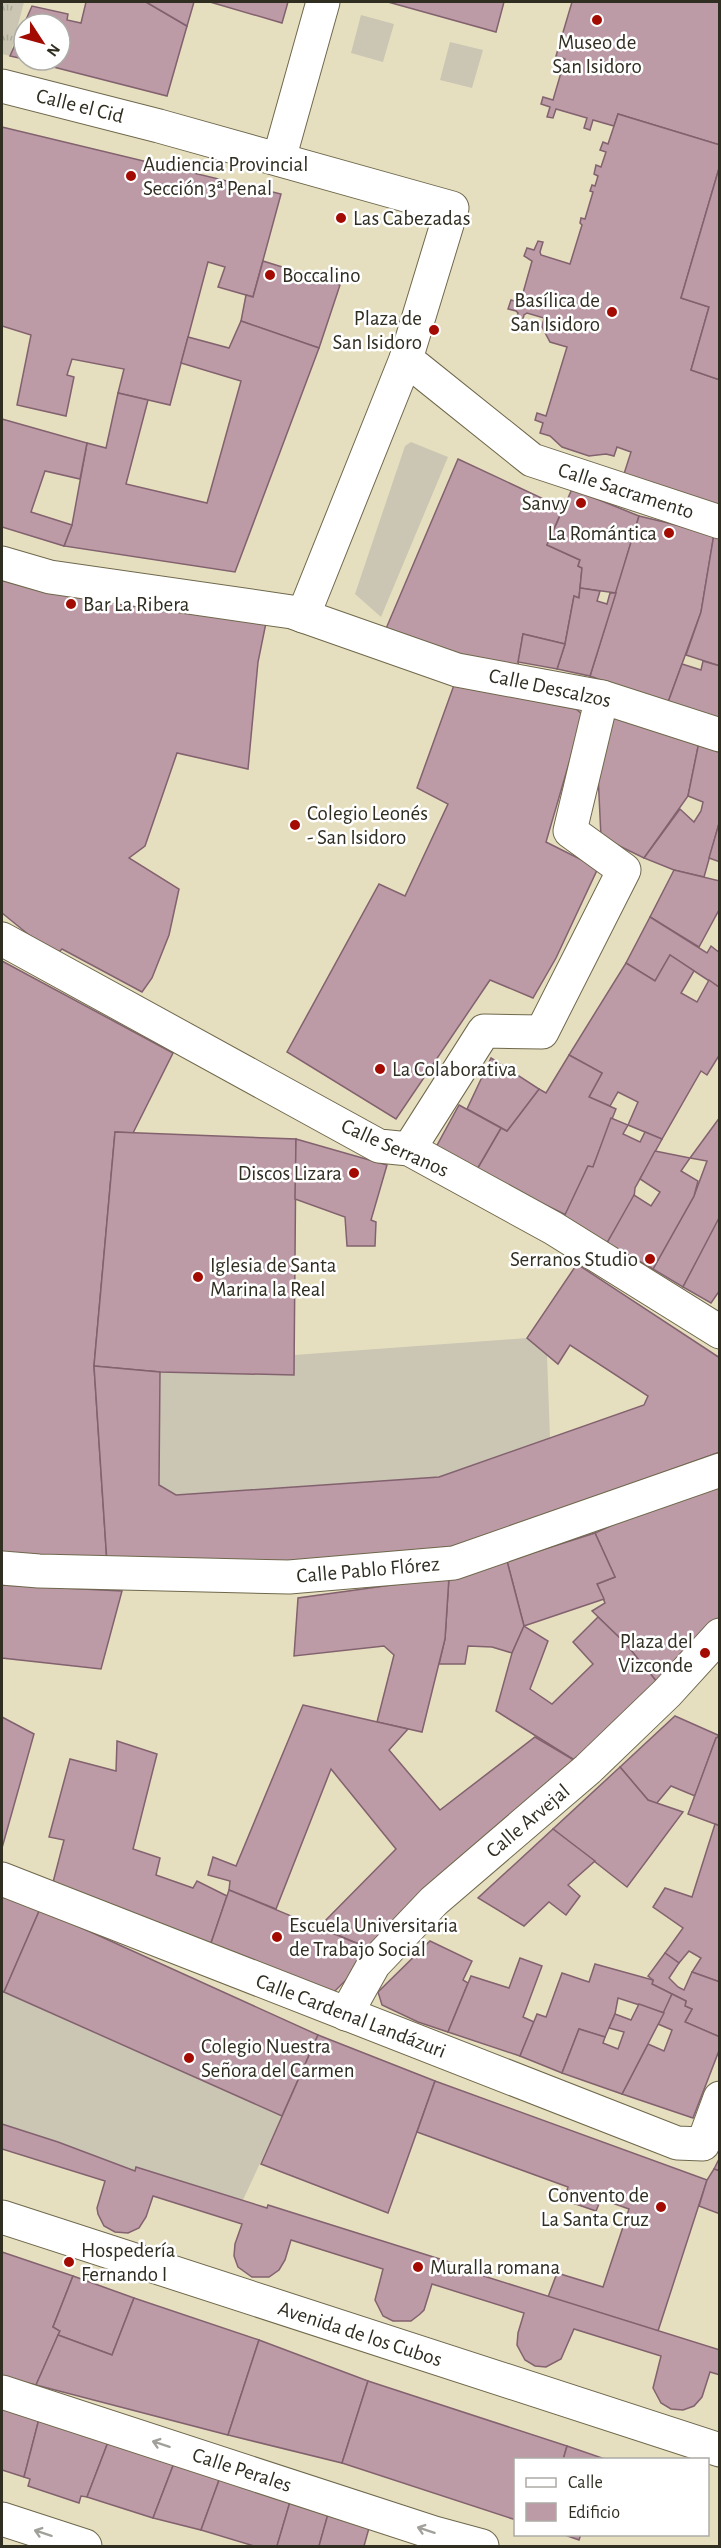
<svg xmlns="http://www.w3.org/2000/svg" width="721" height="2548" font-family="'Alegreya Sans',sans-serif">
<defs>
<pattern id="grass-tufts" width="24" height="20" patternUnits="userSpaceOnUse" patternTransform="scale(1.5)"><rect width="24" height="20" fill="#cac6b3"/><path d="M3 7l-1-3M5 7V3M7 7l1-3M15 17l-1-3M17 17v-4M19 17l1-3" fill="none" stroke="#aeaa9a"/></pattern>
</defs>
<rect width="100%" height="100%" fill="#e6dfbf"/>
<path fill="url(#grass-tufts)" d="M2,2H24L10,56L2,54Z"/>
<g fill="#cac6b3">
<path d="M361,15L394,24L383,62L351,53Z"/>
<path d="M450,42L483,50L472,88L440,80Z"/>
<path d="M411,442L448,457L381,617L355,594L405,446Z"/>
<path d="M527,1338L547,1355L550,1438L439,1477L176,1495L159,1485L160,1372L294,1355Z"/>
<path d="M2,1991L282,2116L243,2200L136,2167L135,2171L58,2142L2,2124Z"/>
</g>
<g fill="#bc9aa6" stroke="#82626e" stroke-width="1.5">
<path d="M86,2H146L187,26L167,96L26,60H60V24H24V59L10,56L32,6L68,14L67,20L81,23Z"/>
<path d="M146,2H194L187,26Z"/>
<path d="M210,2H288L282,23Z"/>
<path d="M388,2H504L496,32Z"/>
<path d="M572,2H720V145L618,114L614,126L593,120L590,130L584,128L587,118L556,109L553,118L547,117L550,107L541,104L543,97L553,100L565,59L556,56Z"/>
<path d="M618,114L720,145V165L681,298L709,307L691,370L720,380V508L623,477L631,452L617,447L614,456L606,454L589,456L562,447L550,436L540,433L543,423L535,420L537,413L546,416L567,347L550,342L542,327L544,318L527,313L524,315L522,323L515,321L518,313L516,311L508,309L511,300L518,302V300H521L532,261L524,256L527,248L534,250L538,241L543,242L540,252L541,255L570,264L582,225L580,223L581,218L585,219L593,192L590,191L592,185L595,186L598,176L594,174L596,165L601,167L606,152L600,150L603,142L608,144Z"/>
<path d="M2,127L281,194L253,297L218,287L225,267L208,262L170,405L118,393L124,369L72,359L67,375L74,377L66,416L17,405L31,335L2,326Z"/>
<path d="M720,165V380L691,370L709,307L681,298Z"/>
<path d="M263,261L340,285L319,348L241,321L246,295L253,297Z"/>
<path d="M241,321L319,348L235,572L64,546L72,525L87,443L106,448L118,393L148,400L126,484L207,503L241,381L181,363L188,337L229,348Z"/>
<path d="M2,419L87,443L80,479L45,471L31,512L72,525L64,546L2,527Z"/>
<path d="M458,459L563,508L547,545L580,560L578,566L582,568L579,598L574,596L565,644L523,634L517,671L443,652L385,631Z"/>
<path d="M572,489L639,516L616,593L580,588L582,568L578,566L580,560L547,545Z"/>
<path d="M639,516L714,534L701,612L667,705L590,676Z"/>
<path d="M714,534L720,536V666L686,655L701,612Z"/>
<path d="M2,579L267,618L258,662L248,769L177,753L145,846L129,858L179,889L169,935L152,978L142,992L62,949L55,956L2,913Z"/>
<path d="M580,588L600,591L597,601L607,604L610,593H616L590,676L557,669L565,644L574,596L579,598Z"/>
<path d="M523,634L565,644L557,669L518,662Z"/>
<path d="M703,661L720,666V722L667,705L682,664L701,670Z"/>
<path d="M454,685L576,709L583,715L546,842L598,868L556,958L533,998L490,980L396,1119L287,1052L379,884L405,896L448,804L417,788Z"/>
<path d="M615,714L699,742L688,796L644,858L601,837L598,774Z"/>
<path d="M699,742L720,748V820L704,877L674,870L644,858L680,809L694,822L701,811L703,802L688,796Z"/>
<path d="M720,820V862L709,858Z"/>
<path d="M674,870L720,881V908L699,947L650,917Z"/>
<path d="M650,917L707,953L711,946L720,953V988L670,955L655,981L626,963Z"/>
<path d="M670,955L694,971L681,993L697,1002L709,980L720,988V1054L707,1075L701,1071L662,1139L628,1125L638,1102L618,1092L610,1106L589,1097L602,1073L569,1055L626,963L655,981Z"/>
<path d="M2,961L173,1053L133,1133L115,1132L94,1366L107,1563L2,1559Z"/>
<path d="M569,1055L602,1073L589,1097L616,1109L593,1167L588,1166L566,1215L476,1171L501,1128L507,1131L539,1089L546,1093Z"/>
<path d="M491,1058L539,1089L507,1131L467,1109Z"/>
<path d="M459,1105L501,1128L476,1171L435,1149Z"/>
<path d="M720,1117V1218L683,1287L653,1269L694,1196L707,1161L690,1158Z"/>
<path d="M611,1118L628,1125L623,1134L640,1142L645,1132L662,1139L635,1188L634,1198L607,1243L563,1219L588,1166L593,1167Z"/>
<path d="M115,1132L296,1139L294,1375L160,1372L94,1366Z"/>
<path d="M296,1139L387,1165L371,1220L376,1222L375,1246H347L345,1217L295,1199Z"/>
<path d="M655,1151L690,1158L681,1171L698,1181L694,1196L653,1269L607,1243L634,1195L651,1206L660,1192L640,1179Z"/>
<path d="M719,1218L720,1290L711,1303L683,1287Z"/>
<path d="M577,1264L720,1358V1452L460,1546L278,1562L107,1563L94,1366L160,1372L159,1485L176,1495L439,1477L644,1405L648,1396L570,1345L558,1364L527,1338Z"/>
<path d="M713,1479H720V1618L662,1688L625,1643L592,1611L605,1603L597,1584L615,1577L595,1533Z"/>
<path d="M595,1533L615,1577L597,1584L604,1599L524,1626L507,1561Z"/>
<path d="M507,1561L524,1626L512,1653L492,1647L468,1646L465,1664H439L445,1639L449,1577Z"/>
<path d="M449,1577L445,1639L422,1732L377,1722L394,1655L384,1646L294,1656L298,1598Z"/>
<path d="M2,1585L122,1591L101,1669L2,1658Z"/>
<path d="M598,1617L625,1643L662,1688L584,1766L496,1711L512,1653L524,1626L548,1641L530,1689L552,1704L593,1664L573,1642Z"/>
<path d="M303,1705L408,1729L389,1750L440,1810L535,1737L584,1766L375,1951L319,1927L396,1849L331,1769L276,1909L229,1890L230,1881L208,1875L213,1857L236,1866Z"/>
<path d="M675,1716L720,1736L716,1738L695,1796L671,1786L656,1804L648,1800L620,1767Z"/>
<path d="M2,1717L34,1734L2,1848Z"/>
<path d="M720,1736V1826L688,1814L716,1738Z"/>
<path d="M117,1741L157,1754L133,1849L160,1858L156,1875L193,1888L197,1881L227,1896L210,1946L51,1890L64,1840L49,1837L70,1759L116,1771Z"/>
<path d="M620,1767L648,1800L683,1812L627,1887L553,1829Z"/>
<path d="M715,1824L720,1826V1982L692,1972L701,1958L689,1951L679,1963L665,1953L683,1928L653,1907L665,1888L692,1897Z"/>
<path d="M553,1829L595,1861L568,1885L580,1896L566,1915L549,1902L524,1926L478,1898Z"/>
<path d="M229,1890L375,1951L333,1993L210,1946Z"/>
<path d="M2,1894L40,1909L4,1992L2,1991Z"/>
<path d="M40,1909L318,2035L282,2116L4,1992Z"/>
<path d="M430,1941L472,1961L463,1980L468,1983L448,2032L418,2022L382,2005L378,1992Z"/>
<path d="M665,1953L679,1963L669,1978L678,1987L684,1990L692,1972L720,1982V2037L685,2022L692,2009L685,2006L686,2001L652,1984L653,1980L648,1976Z"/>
<path d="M520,1958L542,1966L523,2017L534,2022L520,2056L448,2032L471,1976L509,1988Z"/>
<path d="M595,1964L653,1980L652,1984L672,1994L664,2013L618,1998L615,2014L605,2037L579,2029L562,2073L520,2056L537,2014L546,2017L562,1973L589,1982Z"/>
<path d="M672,1994L686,2001L685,2006L692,2009L685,2022L720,2037V2048L693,2118L622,2094L648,2044L664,2051L672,2030L658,2024Z"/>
<path d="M639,2004L664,2013L622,2094L562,2073L579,2029L605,2037L603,2043L618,2049L624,2032L609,2028L615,2014L631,2020Z"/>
<path d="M318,2035L435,2081L388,2213L261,2164Z"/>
<path d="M435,2081L707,2180L658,2331L548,2297L557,2273L603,2287L629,2209L601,2199L596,2211L564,2200L568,2187L417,2132Z"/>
<path d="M2,2124L58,2142L135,2171L136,2167L267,2208L268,2205L459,2265L458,2268L720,2350V2375L710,2372L702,2397L694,2406L683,2410L671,2409L661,2403L653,2388L661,2356L574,2329L561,2359L546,2367L535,2366L525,2360L517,2345L518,2333L524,2313L432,2284L424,2310L420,2314L411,2321H393L383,2316L375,2300L383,2269L291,2240L285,2260L279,2270L269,2277H252L238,2267L234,2256L235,2244L242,2224L153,2196L146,2217L139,2228L128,2233L115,2232L104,2226L98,2214L97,2208L105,2181L2,2149Z"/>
<path d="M720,2157V2171L714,2169Z"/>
<path d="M714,2169L720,2171V2214L699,2206L707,2180Z"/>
<path d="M2,2252L73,2276L53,2327L60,2331L36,2385L2,2377Z"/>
<path d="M73,2276L134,2298L112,2355L58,2335L60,2331L53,2327Z"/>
<path d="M134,2298L259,2340L228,2435L36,2385L58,2335L112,2355Z"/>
<path d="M259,2340L368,2381L342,2463L228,2435Z"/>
<path d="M368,2381L567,2446L563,2460H516V2520L342,2463Z"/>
<path d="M2,2402L40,2415L24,2477L2,2470Z"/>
<path d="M40,2415L110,2437L87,2497L81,2496L79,2503L28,2486L30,2479L24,2477Z"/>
<path d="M110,2437L176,2458L153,2518L87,2497Z"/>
<path d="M567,2446L605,2459V2460H563Z"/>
<path d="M176,2458L222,2472L201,2530L153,2518Z"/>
<path d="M222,2472L292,2495L277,2546H254L201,2530Z"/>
<path d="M292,2495L330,2507L319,2546H277Z"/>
<path d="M330,2507L371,2521L364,2546H319Z"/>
<path d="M562,2534H581L579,2540Z"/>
</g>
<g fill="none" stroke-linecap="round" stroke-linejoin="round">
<defs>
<g id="street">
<path d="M2,86L159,126L452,208L406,359L532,460L720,522"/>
<path d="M279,159L323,2"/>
<path d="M2,563L50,577L292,612L457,670L602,697L720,735"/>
<path d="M303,616L406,359"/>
<path d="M2,939L379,1146L409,1149L553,1228L720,1332"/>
<path d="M409,1149L484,1031L542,1032L624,870L570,831L602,697"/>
<path d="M2,1568L39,1571L289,1577L454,1563L720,1470"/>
<path d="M2,1879L677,2143L703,2144L720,2098"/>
<path d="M346,2014L374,1964L434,1901L588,1769L667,1693L720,1635"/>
<path d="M2,2217L720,2450"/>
<path d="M2,2392L434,2533L482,2546"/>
<path d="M2,2519L85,2546"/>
</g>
</defs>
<use href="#street" stroke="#6f684c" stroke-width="35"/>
<use href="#street" stroke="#fff" stroke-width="33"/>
</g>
<defs><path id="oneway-shaft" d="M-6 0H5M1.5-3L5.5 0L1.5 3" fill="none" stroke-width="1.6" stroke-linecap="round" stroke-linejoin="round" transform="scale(1.5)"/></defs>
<g stroke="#a2a09b">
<use href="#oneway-shaft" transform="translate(161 2444) rotate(-162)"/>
<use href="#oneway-shaft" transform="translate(426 2530) rotate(-162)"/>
<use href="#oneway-shaft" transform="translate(43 2533) rotate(-162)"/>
</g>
<g fill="#a20a02" stroke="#fff" stroke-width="2">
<circle cx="597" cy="20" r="6"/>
<circle cx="131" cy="176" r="6"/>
<circle cx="341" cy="218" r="6"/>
<circle cx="270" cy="275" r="6"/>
<circle cx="612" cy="312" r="6"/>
<circle cx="434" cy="330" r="6"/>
<circle cx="581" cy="503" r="6"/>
<circle cx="669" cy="533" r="6"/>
<circle cx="71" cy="604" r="6"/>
<circle cx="295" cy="825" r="6"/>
<circle cx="380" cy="1069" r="6"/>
<circle cx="354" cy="1173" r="6"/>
<circle cx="650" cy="1259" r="6"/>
<circle cx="198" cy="1277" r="6"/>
<circle cx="705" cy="1653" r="6"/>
<circle cx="277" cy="1937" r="6"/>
<circle cx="189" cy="2058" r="6"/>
<circle cx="661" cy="2207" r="6"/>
<circle cx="69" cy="2262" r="6"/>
<circle cx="418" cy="2267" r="6"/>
</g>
<g text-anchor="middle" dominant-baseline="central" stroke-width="5" stroke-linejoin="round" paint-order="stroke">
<g font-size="21" fill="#302d21" stroke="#fff" text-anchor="start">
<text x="597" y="42" text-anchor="middle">Museo de<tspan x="597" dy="24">San Isidoro</tspan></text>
<text x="143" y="164">Audiencia Provincial<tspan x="143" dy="24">Sección 3ª Penal</tspan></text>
<text x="353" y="218">Las Cabezadas</text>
<text x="282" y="275">Boccalino</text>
<text x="600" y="300" text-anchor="end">Basílica de<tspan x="600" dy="24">San Isidoro</tspan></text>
<text x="422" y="318" text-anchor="end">Plaza de<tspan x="422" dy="24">San Isidoro</tspan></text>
<text x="569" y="503" text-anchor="end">Sanvy</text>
<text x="657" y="533" text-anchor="end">La Romántica</text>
<text x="83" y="604">Bar La Ribera</text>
<text x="307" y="813">Colegio Leonés<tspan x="307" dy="24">- San Isidoro</tspan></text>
<text x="392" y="1069">La Colaborativa</text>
<text x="342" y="1173" text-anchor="end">Discos Lizara</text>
<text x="638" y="1259" text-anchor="end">Serranos Studio</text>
<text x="210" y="1265">Iglesia de Santa<tspan x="210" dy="24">Marina la Real</tspan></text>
<text x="693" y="1641" text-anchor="end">Plaza del<tspan x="693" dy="24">Vizconde</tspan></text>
<text x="289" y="1925">Escuela Universitaria<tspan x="289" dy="24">de Trabajo Social</tspan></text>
<text x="201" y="2046">Colegio Nuestra<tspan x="201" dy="24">Señora del Carmen</tspan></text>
<text x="649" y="2195" text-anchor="end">Convento de<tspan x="649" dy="24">La Santa Cruz</tspan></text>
<text x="81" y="2250">Hospedería<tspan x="81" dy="24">Fernando I</tspan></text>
<text x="430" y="2267">Muralla romana</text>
</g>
<g font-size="21" fill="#302d21" stroke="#fff">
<text transform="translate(80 106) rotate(14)">Calle el Cid</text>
<text transform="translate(626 491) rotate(18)">Calle Sacramento</text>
<text transform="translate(550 688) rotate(12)">Calle Descalzos</text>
<text transform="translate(395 1148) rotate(24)">Calle Serranos</text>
<text transform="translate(368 1570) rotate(-5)">Calle Pablo Flórez</text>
<text transform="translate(528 1821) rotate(-40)">Calle Arvejal</text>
<text transform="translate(351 2016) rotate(21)">Calle Cardenal Landázuri</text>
<text transform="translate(360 2334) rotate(18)">Avenida de los Cubos</text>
<text transform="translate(242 2470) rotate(18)">Calle Perales</text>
</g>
</g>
<rect width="721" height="2548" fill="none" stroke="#302d21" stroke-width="6"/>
<rect x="514" y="2458" width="195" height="78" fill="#ffffff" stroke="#acaba6" stroke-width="1.5"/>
<rect x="526" y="2478" width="30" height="9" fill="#ffffff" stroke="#acaba6" stroke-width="1.5"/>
<text x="568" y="2488" font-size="18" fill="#302d21">Calle</text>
<rect x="526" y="2503" width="30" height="18" fill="#bc9aa6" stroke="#acaba6" stroke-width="1.5"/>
<text x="568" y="2518" font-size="18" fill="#302d21">Edificio</text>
<g transform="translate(42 42) rotate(126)"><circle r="28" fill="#ffffff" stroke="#acaba6" stroke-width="1.5"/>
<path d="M0-4.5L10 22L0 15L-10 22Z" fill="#a20a02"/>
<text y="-9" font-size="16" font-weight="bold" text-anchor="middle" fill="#302d21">N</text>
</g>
</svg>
